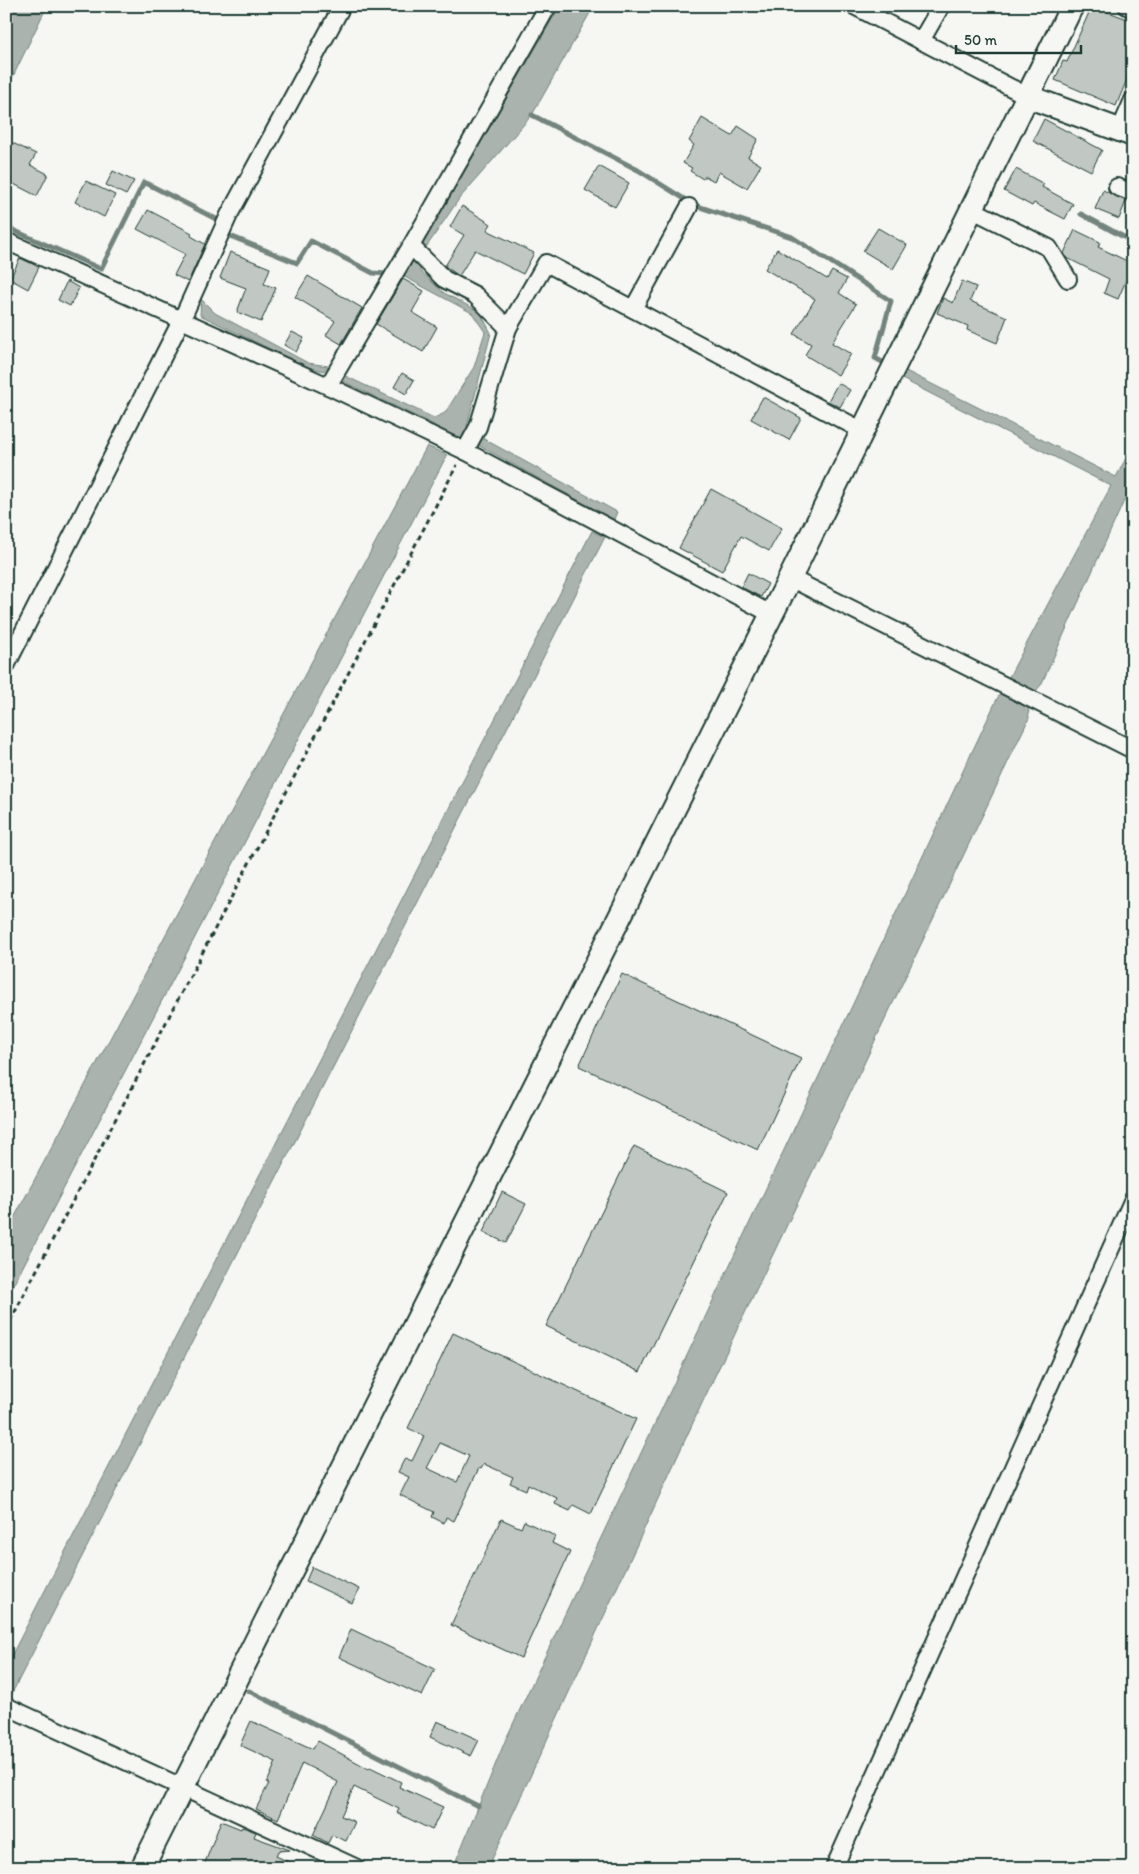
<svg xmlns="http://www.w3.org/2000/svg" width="1139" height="1874" font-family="Itim,sans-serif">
<rect width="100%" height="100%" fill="#f6f6f2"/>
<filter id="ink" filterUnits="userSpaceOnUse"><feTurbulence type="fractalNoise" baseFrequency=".02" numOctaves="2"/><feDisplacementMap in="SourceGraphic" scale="10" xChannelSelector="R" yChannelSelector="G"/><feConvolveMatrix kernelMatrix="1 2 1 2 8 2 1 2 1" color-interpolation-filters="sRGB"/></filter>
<g filter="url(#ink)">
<g fill="#aab3ae" stroke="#72847d">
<path d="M7,6H47L6,91V7Z"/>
<path d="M560,6H594L532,115L459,199L425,249L421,246Z"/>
<path d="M416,255L420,259V271L444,293L480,312L491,333L467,426L469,431L464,438L455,440L436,431L434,425L336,378L339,373L434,418L445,413L474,367L485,332L472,313L401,275L404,269L409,268Z"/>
<path d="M201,299L215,313L308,363L328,366L324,371L307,367L200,315Z"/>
<path d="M906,371L1116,477L1133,445V481L1041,685C1032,695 1027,704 1029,718L703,1401L488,1868H453L505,1741L996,701L1111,486L902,379Z"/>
<path d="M482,438L617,512L612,524L598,517V511L478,445Z"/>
<path d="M427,446L447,455L6,1299V1233Z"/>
<path d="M592,531L605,537L9,1699L6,1698V1666Z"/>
</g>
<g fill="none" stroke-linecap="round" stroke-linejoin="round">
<g stroke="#72847d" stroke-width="5">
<path d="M532,115L638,170L694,205L792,237L891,301L875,358L886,364"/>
<path d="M1081,214L1133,242"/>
<path d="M6,227L101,269L144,182L216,219"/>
<path d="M230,236L297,263L311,241L373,273L386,274"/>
<path d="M249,1691L478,1806"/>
</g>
</g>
<g fill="#c1c8c3" stroke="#1f3d34" fill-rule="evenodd">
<path d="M1092,6L1133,21V65L1116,106L1055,80L1063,61L1067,62Z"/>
<path d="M702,118L732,136L738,126L758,139L748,157L761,165L747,188L719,172L714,181L705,176L703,179L690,171L692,168L683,163L694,145L689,141Z"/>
<path d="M1044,119L1102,150L1091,171L1033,141Z"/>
<path d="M6,140L36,154L30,165L48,174L37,196L6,180L12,163L6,160Z"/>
<path d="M599,166L629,183L615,207L585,190Z"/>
<path d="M1016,169L1044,184L1042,187L1073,204L1065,219L1034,203L1032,206L1004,191Z"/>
<path d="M113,171L134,181L126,195L106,185Z"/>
<path d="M86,181L115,195L104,217L75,202Z"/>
<path d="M1103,190L1126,201L1119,219L1095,209Z"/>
<path d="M462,206L491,224L487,230L534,253L523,274L475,250L459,276L445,266L464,235L450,227Z"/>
<path d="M148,210L192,233L191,236L205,244L188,282L174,275L185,254L137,229Z"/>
<path d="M878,228L907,245L893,269L863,251Z"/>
<path d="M1075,230L1100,242L1098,247L1133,264L1118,299L1104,293L1109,279L1067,258L1064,253Z"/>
<path d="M777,249L827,279L832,271L847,279L839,293L856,304L832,343L851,354L838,375L805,355L811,344L794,334L815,299L765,269Z"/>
<path d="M230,252L270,268L264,284L276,288L261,322L237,312L246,288L220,278Z"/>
<path d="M20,258L39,267L28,289L10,279Z"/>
<path d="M308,276L362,308L341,344L326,335L335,321L295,297Z"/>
<path d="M403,279L424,291L412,312L437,327L423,352L376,324Z"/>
<path d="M67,281L79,288L70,306L58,300Z"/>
<path d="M962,281L976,287L970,301L1007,317L997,343L967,330L968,326L937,313L943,298L953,303Z"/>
<path d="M292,332L304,338L296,352L284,345Z"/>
<path d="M402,373L414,380L406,394L394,387Z"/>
<path d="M838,383L850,390L840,407L828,401Z"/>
<path d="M763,397L801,418L789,440L751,419Z"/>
<path d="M711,489L782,528L769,551L741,536L722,571L679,548Z"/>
<path d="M748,573L768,584L761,597L741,587Z"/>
<path d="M622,974L801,1058L758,1150L579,1066Z"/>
<path d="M634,1146L728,1192L640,1372L546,1326Z"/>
<path d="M502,1192L526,1204L506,1243L483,1232Z"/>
<path d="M453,1333L636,1419L591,1514L573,1505L570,1511L555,1504L557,1498L528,1484L526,1490L510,1483L513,1477L484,1464L481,1469L479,1468L454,1521L446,1517L444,1523L432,1517L434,1512L400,1495L409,1477L398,1472L405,1458L412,1461L424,1436L408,1428ZM440,1443L469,1456L457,1482L427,1468Z"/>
<path d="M501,1519L521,1528L524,1521L555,1536L552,1543L570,1552L521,1658L451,1625Z"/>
<path d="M312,1567L359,1589L352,1603L306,1581Z"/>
<path d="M351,1629L435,1669L422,1696L339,1657Z"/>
<path d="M251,1721L313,1749L318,1741L369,1769L370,1767L401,1782L399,1787L443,1807L432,1830L397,1813L399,1809L354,1787L341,1816L355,1822L346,1841L332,1835L328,1843L313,1835L338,1782L302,1763L278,1819L256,1809L269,1783H267L276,1762L240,1745Z"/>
<path d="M437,1721L479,1740L471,1756L430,1737Z"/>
<path d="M221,1821L241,1829L242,1827L248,1829L256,1832L254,1837L290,1850L278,1851L276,1856L302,1868H203Z"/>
</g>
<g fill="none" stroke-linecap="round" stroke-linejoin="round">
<defs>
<g id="street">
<path d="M854,6L1029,97"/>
<path d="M1127,6L1133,9"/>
<path d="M921,41L941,6"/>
<path d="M1120,130L1133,100"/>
<path d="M1117,187L1133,193"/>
<path d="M973,210L1049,248L1068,279"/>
<path d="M6,241L328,386L465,451L771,614"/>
<path d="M411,246L444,279L475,295L508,328"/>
<path d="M633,309L689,207"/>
<path d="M328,386L411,246L548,6"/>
<path d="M465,451L478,427L508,328L546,263L863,431"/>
<path d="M790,578L1133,750"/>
<path d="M6,666L182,319L229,215L342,6"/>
<path d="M6,1706L357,1868"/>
<path d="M834,1868L1133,1199"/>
</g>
<g id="secondary">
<path d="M1029,97L1133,135"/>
<path d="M142,1868L790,578L1072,6"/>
</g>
</defs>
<use href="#street" stroke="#1f3d34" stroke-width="20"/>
<use href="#secondary" stroke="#1f3d34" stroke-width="26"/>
<path stroke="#1f3d34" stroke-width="3" stroke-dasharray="5 4" stroke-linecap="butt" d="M6,1329L457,465"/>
<use href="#street" stroke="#f6f6f2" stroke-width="16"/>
<use href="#secondary" stroke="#f6f6f2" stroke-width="22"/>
</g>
</g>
<rect width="1139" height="1874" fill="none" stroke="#f6f6f2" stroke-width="25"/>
<rect x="12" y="12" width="1114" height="1849" fill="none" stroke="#1f3d34" stroke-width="2" filter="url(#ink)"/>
<path d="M956 45v8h125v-8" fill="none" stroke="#1f3d34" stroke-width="2.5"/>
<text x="964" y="45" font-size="15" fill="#1f3d34" stroke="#f6f6f2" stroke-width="4" paint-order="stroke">50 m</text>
</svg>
